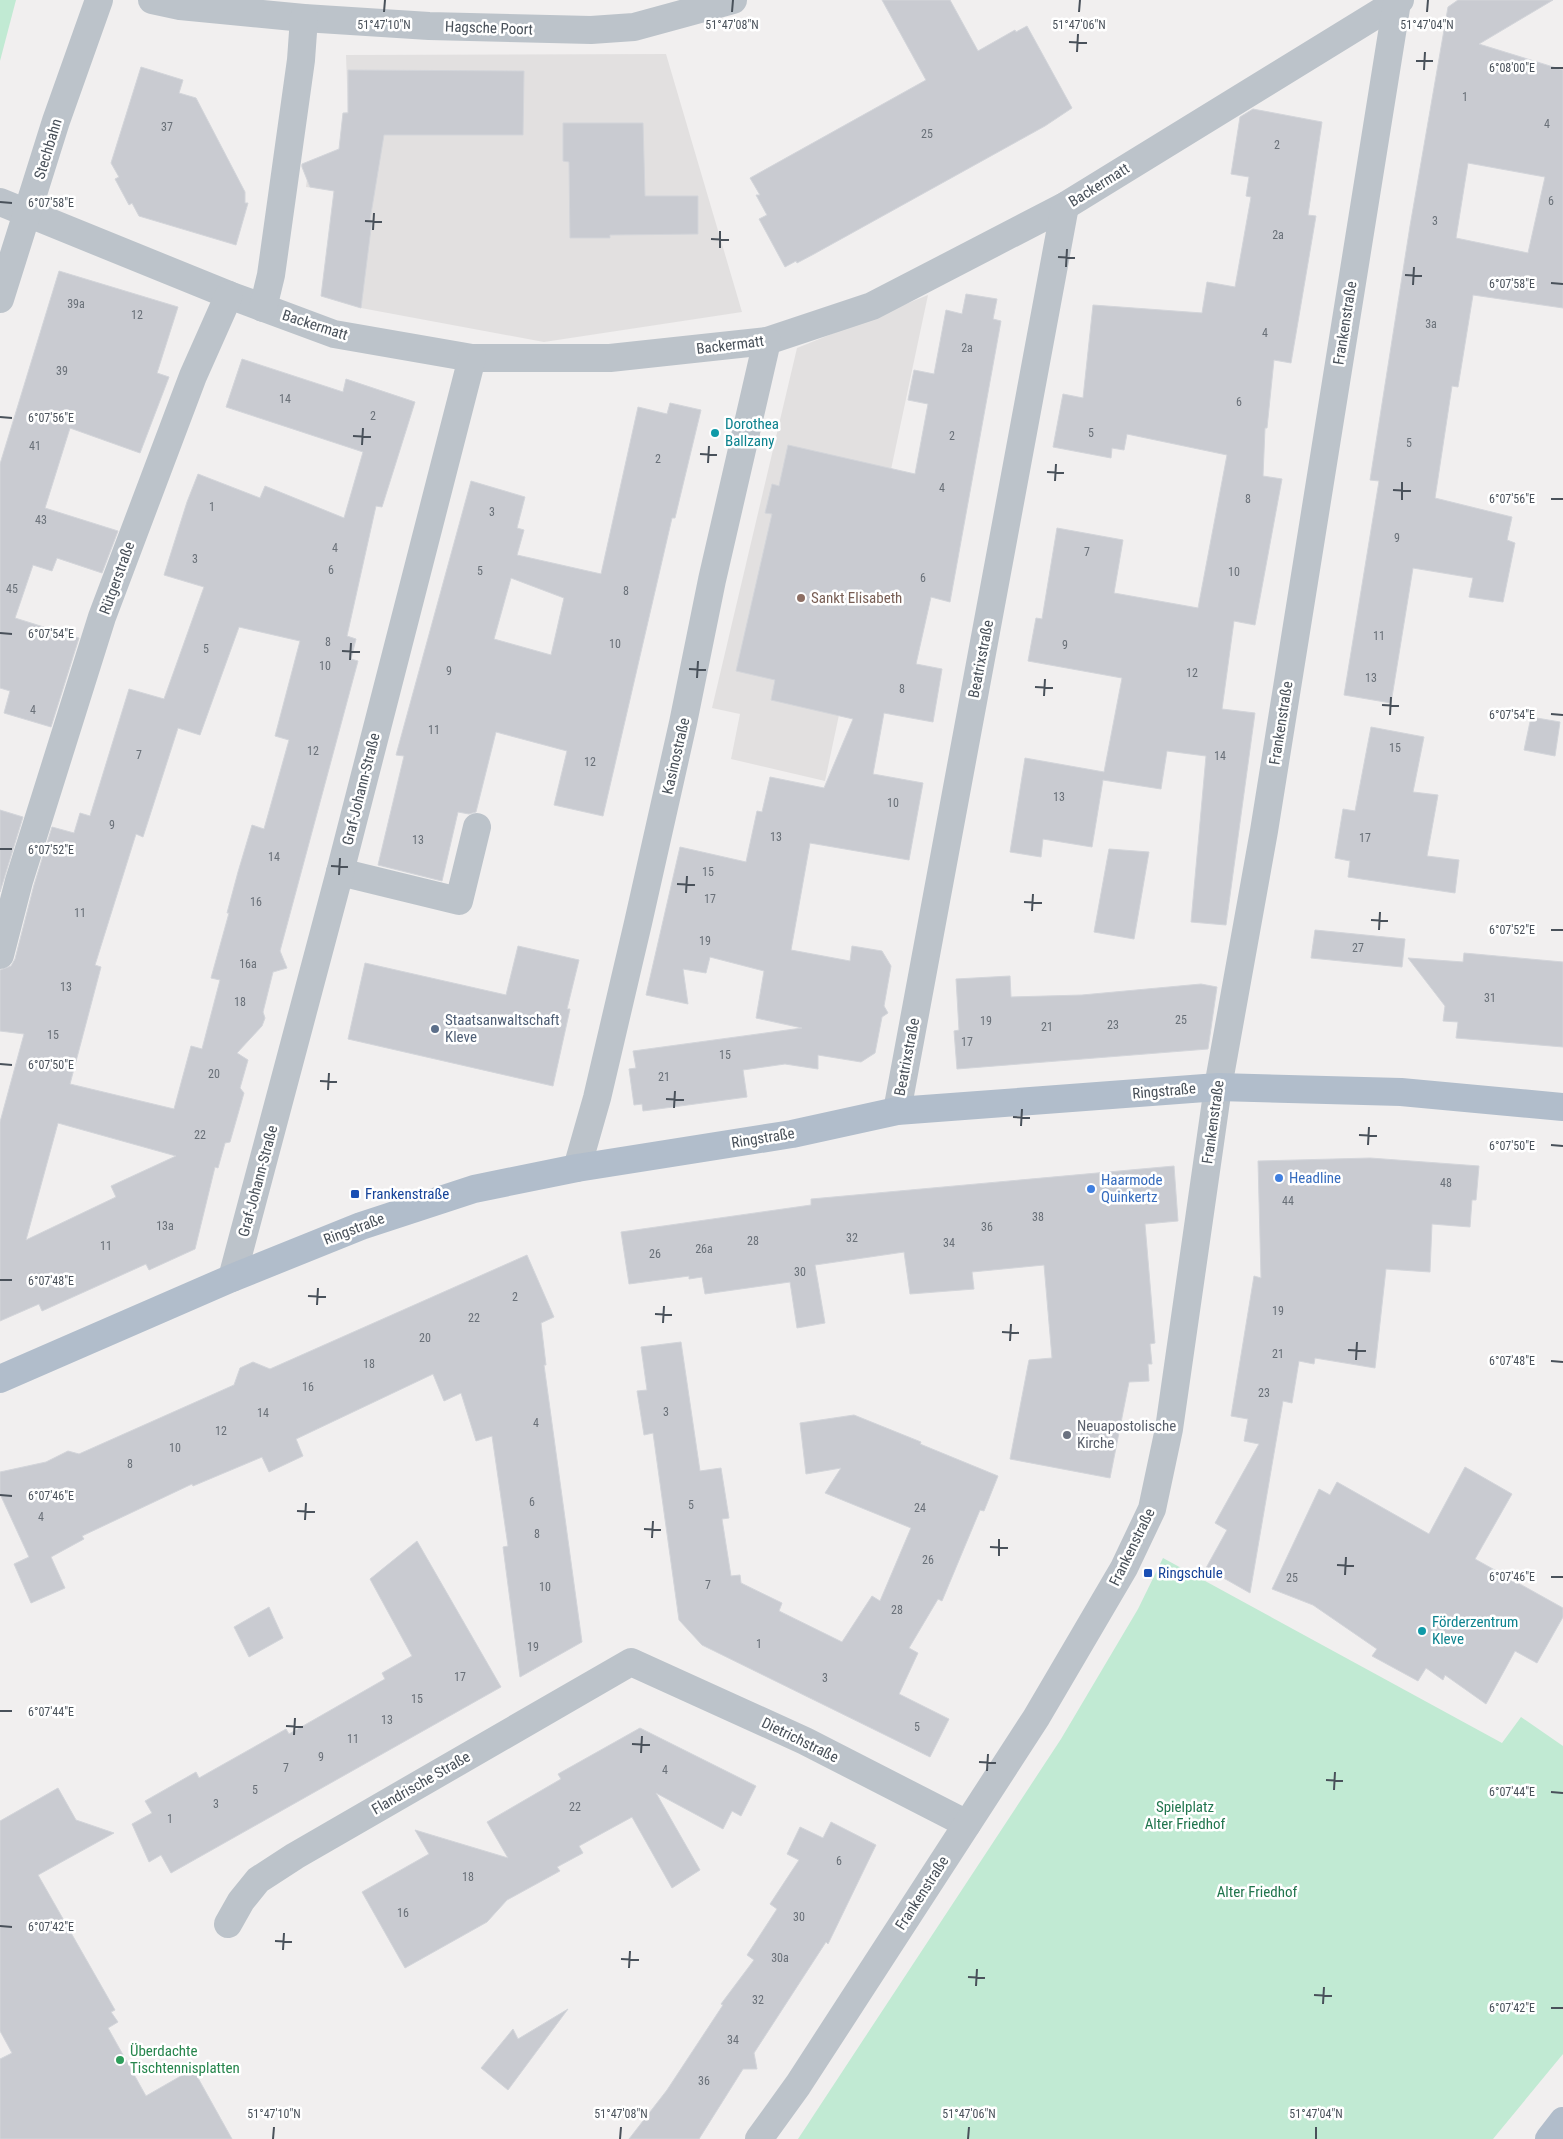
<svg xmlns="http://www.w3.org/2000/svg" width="1563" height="2139" font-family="'Roboto Condensed',sans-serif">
<rect width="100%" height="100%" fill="#f1efef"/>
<g fill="#e2e0e0">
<path d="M666,54L742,312L544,342L361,308L321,296L335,191L306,187L307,179L301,165L333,152L340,153L343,113L348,112L346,55Z"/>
<path d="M928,295L825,781L731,759L740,714L712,708L797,348Z"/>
</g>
<g fill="#c1ead3">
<path d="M0,0H16L0,61Z"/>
<path d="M1163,1558L1502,1743L1521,1717L1563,1746V2054L1493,2139H798L1061,1739L1138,1609Z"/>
</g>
<g fill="#c9cbd1" stroke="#d3d5da" fill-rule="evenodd">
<path d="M882,0H950L978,51L1015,30L1016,32L1027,26L1072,108L1045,126L814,254L797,263L796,261L785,267L759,219L767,215L756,195H760L750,178L926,80Z"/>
<path d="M1458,0H1553L1479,44L1563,70V308L1473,295L1458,387L1452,386L1435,498L1512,517L1507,540L1515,543L1503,602L1469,597L1473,578L1413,568L1391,703L1344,695L1379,481L1370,480L1410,226L1448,7ZM1468,163L1545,177L1528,253L1456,238Z"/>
<path d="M141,67L183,80L179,93L196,98L245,192V203H248L236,245L139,216L132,203L129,205L115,179L119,177L111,163Z"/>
<path d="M348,70L524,71L523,135H384L370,220L372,221L361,308L321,296L334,191L310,187L302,167V164L339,149L343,113H348Z"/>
<path d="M1253,109L1322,122L1308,215L1316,216L1291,363L1274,360L1267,428H1265L1263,476L1282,479L1255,625L1234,621L1222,709L1255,713L1226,925L1191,922L1206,756L1167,751L1161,789L1103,780L1092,847L1043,839L1041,857L1010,852L1025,758L1104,772L1122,678L1028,661L1036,618L1042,619L1057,528L1123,540L1114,593L1198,608L1227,455L1127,434L1124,450L1112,448L1111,458L1053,447L1063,394L1083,398L1093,305L1202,313L1207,282L1235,287L1251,197L1246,196L1249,177L1231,174L1232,168L1240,117Z"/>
<path d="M563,123H643L645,196H698V234L610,235V238H570L569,162L563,161Z"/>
<path d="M59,271L178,307L157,373L169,377L140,453L70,428L45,508L118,531L102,573L57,558L52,571L33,565L15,618L79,638L51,727L4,713L10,691L0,688V464Z"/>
<path d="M966,294L997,299L993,319L1001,321L950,602L931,597L916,664L942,669L933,722L884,713L873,774L923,783L909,860L810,843L791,950L850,961L852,946L882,951L891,966L884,1006L888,1013L882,1017L875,1053L861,1062L818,1055V1069L785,1064L743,1070L747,1097L643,1111L642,1104L634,1105L629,1069L636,1068L633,1051L802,1028L756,1018L764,971L710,957L706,973L683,969L688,1004L646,995L680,847L746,862L757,811L762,812L770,777L824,788L853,719L771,700L775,680L736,671L772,514L765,513L772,484L779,486L788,445L915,474L928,404L908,400L914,370L934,374L946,310L962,314Z"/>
<path d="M242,359L343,392L346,379L415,402L382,507L376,506L347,636L356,639L351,659L358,661L280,951L287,968L273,972L263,1012L265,1018L262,1026L237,1053L248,1060L240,1088L244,1093L230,1142L225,1143L218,1168L215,1167L195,1249L149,1270L146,1264L42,1311L39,1304L0,1321V1122L24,1034L0,1031V970L11,966L15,959L34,885L52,827L74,833L80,813L90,816L129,689L164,699L204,587L164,575L187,502L198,474L260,498L265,486L344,518L363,452L226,407ZM239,627L300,641L275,736L289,740L264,829L252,825L238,872L227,913H229L211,978L220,980L202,1049L191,1046L174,1109L70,1084L101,967L95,965L136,834L143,837L178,728L200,735ZM58,1123L176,1156L111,1186L116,1197L26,1240Z"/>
<path d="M670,403L701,410L675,518H672L603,816L554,805L567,751L496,732L476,812L469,814L458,812L442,881L378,865L404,756L396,755L471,481L525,497L517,528L524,530L517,555L601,574L638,407L667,414ZM511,578L564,598L551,655L494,639Z"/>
<path d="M1531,717L1560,722L1555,756L1524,750Z"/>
<path d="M1371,727L1424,737L1413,792L1438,795L1427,856L1459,860L1455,893L1348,877L1350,861L1335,858L1343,809L1355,811Z"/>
<path d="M0,810L23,817L0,892Z"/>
<path d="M1109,849L1149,852L1134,939L1094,932Z"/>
<path d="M1315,930L1405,939L1402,967L1311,958Z"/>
<path d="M518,946L579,960L567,1009H570L553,1086L348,1039L365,963L506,995Z"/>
<path d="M1464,953L1563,962V1047L1456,1038L1458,1022L1443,1021L1445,1006L1408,958L1463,962Z"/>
<path d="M1010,976L1011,997L1082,995L1201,984L1217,987L1208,1049L957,1069L954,1031L959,1030L956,979Z"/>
<path d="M1370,1158L1479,1166L1476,1200H1472L1470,1227L1432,1224L1430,1272L1386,1269L1375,1368L1315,1358L1314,1364L1299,1361L1292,1403L1283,1401L1250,1593L1206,1568L1227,1530L1215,1523L1259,1444L1244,1441L1248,1419L1231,1416L1254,1276L1261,1278L1258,1161Z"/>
<path d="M1174,1166L1178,1221L1145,1224L1155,1343L1150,1344L1152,1364H1148L1149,1381L1129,1382L1110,1478L1010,1459L1029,1360L1052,1358L1044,1265L972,1272L974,1289L910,1294L904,1252L815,1265L825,1323L797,1328L790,1282L705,1294L702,1277L689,1279V1276L629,1284L621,1232L811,1205V1199Z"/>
<path d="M527,1255L554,1317L541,1323L546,1365H544L582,1642L520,1677L503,1547L508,1546L492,1436L476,1441L461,1393L444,1401L433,1374L296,1439L303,1456L269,1472L262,1457L193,1486L192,1484L82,1536L84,1539L51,1557L65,1588L31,1603L14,1564L29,1557L0,1494V1472L46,1462L68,1451L79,1454L234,1385L240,1368L253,1362L270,1369Z"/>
<path d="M681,1342L700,1471L721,1468L729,1518L722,1519L731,1576L740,1575L741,1583L782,1603L779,1611L842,1642L872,1596L880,1601L911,1528L825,1493L841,1468L806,1474L800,1423L854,1415L921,1442L920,1444L998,1476L984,1511L980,1510L942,1601L938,1599L909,1648L918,1653L899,1694L949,1719L930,1757L702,1645L679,1620L653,1433L644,1435L637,1391L647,1390L641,1347Z"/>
<path d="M1465,1467L1512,1494L1475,1559L1563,1608V1617L1537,1663L1515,1651L1486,1704L1445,1675L1443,1680L1426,1668L1418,1681L1372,1656L1377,1649L1313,1605L1272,1589L1319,1489L1330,1495L1337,1482L1429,1534Z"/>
<path d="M417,1541L501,1687L171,1873L161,1855L149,1862L132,1824L152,1813L145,1801L196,1772L199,1778L286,1729L289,1734L385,1679L382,1673L412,1656L370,1579Z"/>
<path d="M269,1607L283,1638L249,1657L234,1627Z"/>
<path d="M640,1728L756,1786L741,1816L732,1811L723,1829L656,1793L700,1870L672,1888L632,1817L579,1846L583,1853L557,1867L560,1871L507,1900L487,1922L405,1968L362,1892L429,1854L415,1830L508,1858L487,1822L561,1779L558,1774Z"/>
<path d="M58,1788L76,1820L114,1833L38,1875L115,2010L111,2012L118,2022L108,2028L146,2096L193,2069L232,2139H0V2059L12,2053L0,2031V1821Z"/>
<path d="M831,1822L876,1845L828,1944L826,1942L754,2053L757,2069H743L699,2139H629L667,2090L723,2005L721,2004L754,1960L747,1955L777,1909L770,1904L799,1860L787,1854L800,1827L823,1838Z"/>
<path d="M568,2009L508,2090L481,2068L513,2029L518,2039Z"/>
</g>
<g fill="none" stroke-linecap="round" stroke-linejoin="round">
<g stroke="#bcc3ca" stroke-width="28">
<path d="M152,0L180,6L304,18L429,26L591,30L634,27L733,0"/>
<path d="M0,202L229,295L334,334L472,358H610L767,341L872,306L1065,206L1400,0"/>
<path d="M0,299L56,121L99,0"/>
<path d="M263,308L271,275L301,60L304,18"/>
<path d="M340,872L459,901L477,827"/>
<path d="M0,955L19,881L102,617L193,376L229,295"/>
<path d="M897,1111L1065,206"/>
<path d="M577,1168L597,1098L638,923L683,723L712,580L767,341"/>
<path d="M232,1278L340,872L472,358"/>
<path d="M228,1924L241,1901L258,1880L295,1856L631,1662L805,1741L967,1824"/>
<path d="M759,2139L798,2085L1036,1718L1124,1568L1152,1509L1169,1429L1218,1087L1264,831L1397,2"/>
</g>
<g stroke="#b1bdcb" stroke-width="28">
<path d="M0,1379L232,1278L361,1226L474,1189L577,1168L792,1134L897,1111L1218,1087L1401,1092L1563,1107"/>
<path d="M1549,2139L1563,2121"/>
</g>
</g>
<path fill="none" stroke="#49515a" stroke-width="2" d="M384,12L385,0M732,12L733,0M1079,12L1080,0M1427,12L1428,0M1069,42L1087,43M1077,52L1078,34M1416,61H1433M1551,68H1563M1424,70L1425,52M0,202L12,203M365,221L382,222M373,230L374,213M711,239L729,240M720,248V231M1058,257L1075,258M1066,267L1067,249M1405,275L1422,276M1551,283L1563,284M1413,285L1414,267M0,417L12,418M353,436L371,437M362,445L363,428M700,454L717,455M708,463L709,446M1047,472L1064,473M1055,481L1056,464M1393,490L1411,491M1551,499H1563M1402,500V482M0,633L12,634M342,651L360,652M350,660L351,643M689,669L706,670M697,678L698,661M1035,687L1053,688M1044,696L1045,679M1382,705L1399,706M1551,714L1563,715M1390,715L1391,697M0,849H12M331,866L348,867M339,875L340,858M677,884L695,885M686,893L687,876M1024,902L1042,903M1032,911L1033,894M1371,920L1388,921M1379,930L1380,912M1551,930H1563M0,1064L12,1065M320,1081L337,1082M328,1090L329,1073M666,1099L684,1100M674,1108L675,1091M1013,1117L1030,1118M1021,1126L1022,1109M1359,1135L1377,1136M1368,1145L1369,1127M1551,1145L1563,1146M0,1280H12M308,1296L326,1297M317,1305L318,1288M655,1314L672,1315M663,1323L664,1306M1002,1332L1019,1333M1010,1341L1011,1324M1348,1350L1366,1351M1356,1360L1357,1342M1551,1361L1563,1362M0,1495L12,1496M297,1511L315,1512M305,1520L306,1503M644,1529L661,1530M652,1538L653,1521M990,1547L1008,1548M999,1556V1539M1337,1565L1354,1566M1345,1575L1346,1557M1551,1577H1563M0,1711H12M286,1726L303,1727M294,1735L295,1718M632,1744L650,1745M641,1753L642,1736M979,1762L996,1763M987,1771L988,1754M1326,1780L1343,1781M1334,1790L1335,1772M1551,1792L1563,1793M0,1926L12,1927M275,1941L292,1942M283,1950L284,1933M621,1959L639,1960M629,1968L630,1951M968,1977L985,1978M976,1986L977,1969M1314,1995L1332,1996M1323,2004L1324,1987M1551,2008H1563M273,2139L274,2127M620,2139L621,2127M968,2139L969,2127M1316,2139V2127"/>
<g fill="#0f9aa8" stroke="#fff" stroke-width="2">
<circle cx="715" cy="433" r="5"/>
<circle cx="1422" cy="1631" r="5"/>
</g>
<circle fill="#8d6e63" stroke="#fff" stroke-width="2" cx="801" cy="598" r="5"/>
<circle fill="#5c6f8a" stroke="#fff" stroke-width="2" cx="435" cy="1029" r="5"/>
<g fill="#3f7fe0" stroke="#fff" stroke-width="2">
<circle cx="1279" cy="1178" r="5"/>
<circle cx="1091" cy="1189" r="5"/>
</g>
<g fill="#1a4fb4" stroke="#fff" stroke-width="2">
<rect x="350" y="1189" width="10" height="10" rx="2.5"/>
<rect x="1143" y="1568" width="10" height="10" rx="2.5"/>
</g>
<circle fill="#6b7280" stroke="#fff" stroke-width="2" cx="1067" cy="1435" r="5"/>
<circle fill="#2e9e5b" stroke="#fff" stroke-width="2" cx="120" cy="2060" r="5"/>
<g text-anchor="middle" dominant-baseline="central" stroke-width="5" stroke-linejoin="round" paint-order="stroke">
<g font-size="12" fill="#697078">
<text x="1465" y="97">1</text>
<text x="1547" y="124">4</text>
<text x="167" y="127">37</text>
<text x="927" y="134">25</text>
<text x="1277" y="145">2</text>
<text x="1551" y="201">6</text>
<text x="1435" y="221">3</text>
<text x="1278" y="235">2a</text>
<text x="76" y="304">39a</text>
<text x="137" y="315">12</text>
<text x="1431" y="324">3a</text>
<text x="1265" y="333">4</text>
<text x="967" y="348">2a</text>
<text x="62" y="371">39</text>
<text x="285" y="399">14</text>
<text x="1239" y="402">6</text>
<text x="373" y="416">2</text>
<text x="1091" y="433">5</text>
<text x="952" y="436">2</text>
<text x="1409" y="443">5</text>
<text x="35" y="446">41</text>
<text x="658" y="459">2</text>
<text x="942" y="488">4</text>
<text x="1248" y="499">8</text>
<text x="212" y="507">1</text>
<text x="492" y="512">3</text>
<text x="41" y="520">43</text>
<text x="1397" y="538">9</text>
<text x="335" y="548">4</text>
<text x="1087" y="552">7</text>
<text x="195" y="559">3</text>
<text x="331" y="570">6</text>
<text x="480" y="571">5</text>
<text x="1234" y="572">10</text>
<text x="923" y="578">6</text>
<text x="12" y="589">45</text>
<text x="626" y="591">8</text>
<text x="1379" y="636">11</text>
<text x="328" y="642">8</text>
<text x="615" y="644">10</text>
<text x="1065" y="645">9</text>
<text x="206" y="649">5</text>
<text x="325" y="666">10</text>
<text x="449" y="671">9</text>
<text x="1192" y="673">12</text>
<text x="1371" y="678">13</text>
<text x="902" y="689">8</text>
<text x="33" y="710">4</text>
<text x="434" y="730">11</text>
<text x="1395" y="748">15</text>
<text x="313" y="751">12</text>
<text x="139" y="755">7</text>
<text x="1220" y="756">14</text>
<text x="590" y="762">12</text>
<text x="1059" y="797">13</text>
<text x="893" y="803">10</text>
<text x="112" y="825">9</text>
<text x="776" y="837">13</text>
<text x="1365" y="838">17</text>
<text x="418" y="840">13</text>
<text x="274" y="857">14</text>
<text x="708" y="872">15</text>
<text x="710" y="899">17</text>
<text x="256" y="902">16</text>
<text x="80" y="913">11</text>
<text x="705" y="941">19</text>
<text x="1358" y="948">27</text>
<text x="248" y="964">16a</text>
<text x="66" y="987">13</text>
<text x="1490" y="998">31</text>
<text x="240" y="1002">18</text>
<text x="1181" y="1020">25</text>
<text x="986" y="1021">19</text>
<text x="1113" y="1025">23</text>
<text x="1047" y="1027">21</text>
<text x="53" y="1035">15</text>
<text x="967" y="1042">17</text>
<text x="725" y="1055">15</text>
<text x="214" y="1074">20</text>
<text x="664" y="1077">21</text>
<text x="200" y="1135">22</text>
<text x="1446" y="1183">48</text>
<text x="1288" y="1201">44</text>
<text x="1038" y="1217">38</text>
<text x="165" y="1226">13a</text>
<text x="987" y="1227">36</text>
<text x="852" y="1238">32</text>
<text x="753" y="1241">28</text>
<text x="949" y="1243">34</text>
<text x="106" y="1246">11</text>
<text x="704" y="1249">26a</text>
<text x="655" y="1254">26</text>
<text x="800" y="1272">30</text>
<text x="515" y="1297">2</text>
<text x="1278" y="1311">19</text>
<text x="474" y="1318">22</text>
<text x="425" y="1338">20</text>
<text x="1278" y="1354">21</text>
<text x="369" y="1364">18</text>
<text x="308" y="1387">16</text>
<text x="1264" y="1393">23</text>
<text x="666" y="1412">3</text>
<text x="263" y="1413">14</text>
<text x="536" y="1423">4</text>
<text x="221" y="1431">12</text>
<text x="175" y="1448">10</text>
<text x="130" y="1464">8</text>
<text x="532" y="1502">6</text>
<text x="691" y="1505">5</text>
<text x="920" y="1508">24</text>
<text x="41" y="1517">4</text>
<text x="537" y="1534">8</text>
<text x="928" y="1560">26</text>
<text x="1292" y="1578">25</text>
<text x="708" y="1585">7</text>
<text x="545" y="1587">10</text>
<text x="897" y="1610">28</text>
<text x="759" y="1644">1</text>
<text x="533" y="1647">19</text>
<text x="460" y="1677">17</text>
<text x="825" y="1678">3</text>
<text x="417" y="1699">15</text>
<text x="387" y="1720">13</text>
<text x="917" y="1727">5</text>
<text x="353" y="1739">11</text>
<text x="321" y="1757">9</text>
<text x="286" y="1768">7</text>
<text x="665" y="1770">4</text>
<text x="255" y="1790">5</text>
<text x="216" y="1804">3</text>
<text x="575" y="1807">22</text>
<text x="170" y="1819">1</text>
<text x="839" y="1861">6</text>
<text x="468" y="1877">18</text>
<text x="403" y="1913">16</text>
<text x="799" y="1917">30</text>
<text x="780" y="1958">30a</text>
<text x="758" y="2000">32</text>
<text x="733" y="2040">34</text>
<text x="704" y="2081">36</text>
</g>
<g font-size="15" fill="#49515a" stroke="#fff">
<text transform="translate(489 28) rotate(2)">Hagsche Poort</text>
<text transform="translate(48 149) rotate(-73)">Stechbahn</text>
<text transform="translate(1099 185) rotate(-32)">Backermatt</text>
<text transform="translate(1345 323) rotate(-81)">Frankenstraße</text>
<text transform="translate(315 325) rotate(18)">Backermatt</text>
<text transform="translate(730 345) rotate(-7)">Backermatt</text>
<text transform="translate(117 578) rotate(-70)">Rütgerstraße</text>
<text transform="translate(981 659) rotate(-79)">Beatrixstraße</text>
<text transform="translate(1281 723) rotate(-81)">Frankenstraße</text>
<text transform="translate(676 756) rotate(-77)">Kasinostraße</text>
<text transform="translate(361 789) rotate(-76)">Graf-Johann-Straße</text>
<text transform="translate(907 1057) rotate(-79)">Beatrixstraße</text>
<text transform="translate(1164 1091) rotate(-5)">Ringstraße</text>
<text transform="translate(1213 1122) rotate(-82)">Frankenstraße</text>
<text transform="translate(763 1138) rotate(-9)">Ringstraße</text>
<text transform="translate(258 1181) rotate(-75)">Graf-Johann-Straße</text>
<text transform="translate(354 1229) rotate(-21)">Ringstraße</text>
<text transform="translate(1132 1547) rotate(-64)">Frankenstraße</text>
<text transform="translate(800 1740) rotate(26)">Dietrichstraße</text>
<text transform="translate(421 1783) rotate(-30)">Flandrische Straße</text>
<text transform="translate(922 1893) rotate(-57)">Frankenstraße</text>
</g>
<g font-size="15" fill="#0d838f" stroke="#fff" text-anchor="start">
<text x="725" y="424">Dorothea<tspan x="725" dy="17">Ballzany</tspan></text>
<text x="1432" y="1622">Förderzentrum<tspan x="1432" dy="17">Kleve</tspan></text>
</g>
<g font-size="15" fill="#785e54" stroke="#fff" text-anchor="start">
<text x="811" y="598">Sankt Elisabeth</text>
</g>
<g font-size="15" fill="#4e5e75" stroke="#fff" text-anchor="start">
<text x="445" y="1020">Staatsanwaltschaft<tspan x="445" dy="17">Kleve</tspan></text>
</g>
<g font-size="15" fill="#366cbe" stroke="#fff" text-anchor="start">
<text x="1289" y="1178">Headline</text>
<text x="1101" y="1180">Haarmode<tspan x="1101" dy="17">Quinkertz</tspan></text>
</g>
<g font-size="15" fill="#164399" stroke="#fff" text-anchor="start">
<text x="365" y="1194">Frankenstraße</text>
<text x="1158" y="1573">Ringschule</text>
</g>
<g font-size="15" fill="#5b616d" stroke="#fff" text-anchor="start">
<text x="1077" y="1426">Neuapostolische<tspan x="1077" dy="17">Kirche</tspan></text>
</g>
<g font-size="15" fill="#20754d" stroke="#fff">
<text x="1185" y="1807">Spielplatz<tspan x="1185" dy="17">Alter Friedhof</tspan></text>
<text x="1257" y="1892">Alter Friedhof</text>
</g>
<g font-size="15" fill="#27864d" stroke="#fff" text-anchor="start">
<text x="130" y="2051">Überdachte<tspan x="130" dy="17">Tischtennisplatten</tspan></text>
</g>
</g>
<g font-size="12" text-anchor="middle" fill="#49515a" stroke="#fff" stroke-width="5" stroke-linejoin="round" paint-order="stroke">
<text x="384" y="29">51°47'10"N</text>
<text x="732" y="29">51°47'08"N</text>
<text x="1079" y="29">51°47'06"N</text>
<text x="1427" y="29">51°47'04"N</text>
<text x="1512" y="72">6°08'00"E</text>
<text x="51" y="207">6°07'58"E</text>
<text x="1512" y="288">6°07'58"E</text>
<text x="51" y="422">6°07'56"E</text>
<text x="1512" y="503">6°07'56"E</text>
<text x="51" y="638">6°07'54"E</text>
<text x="1512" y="719">6°07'54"E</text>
<text x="51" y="854">6°07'52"E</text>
<text x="1512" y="934">6°07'52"E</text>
<text x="51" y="1069">6°07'50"E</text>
<text x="1512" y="1150">6°07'50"E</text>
<text x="51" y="1285">6°07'48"E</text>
<text x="1512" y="1365">6°07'48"E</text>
<text x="51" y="1500">6°07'46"E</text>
<text x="1512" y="1581">6°07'46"E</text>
<text x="51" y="1716">6°07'44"E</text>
<text x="1512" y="1796">6°07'44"E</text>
<text x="51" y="1931">6°07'42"E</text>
<text x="1512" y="2012">6°07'42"E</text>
<text x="274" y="2118">51°47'10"N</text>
<text x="621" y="2118">51°47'08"N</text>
<text x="969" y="2118">51°47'06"N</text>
<text x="1316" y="2118">51°47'04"N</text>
</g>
</svg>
